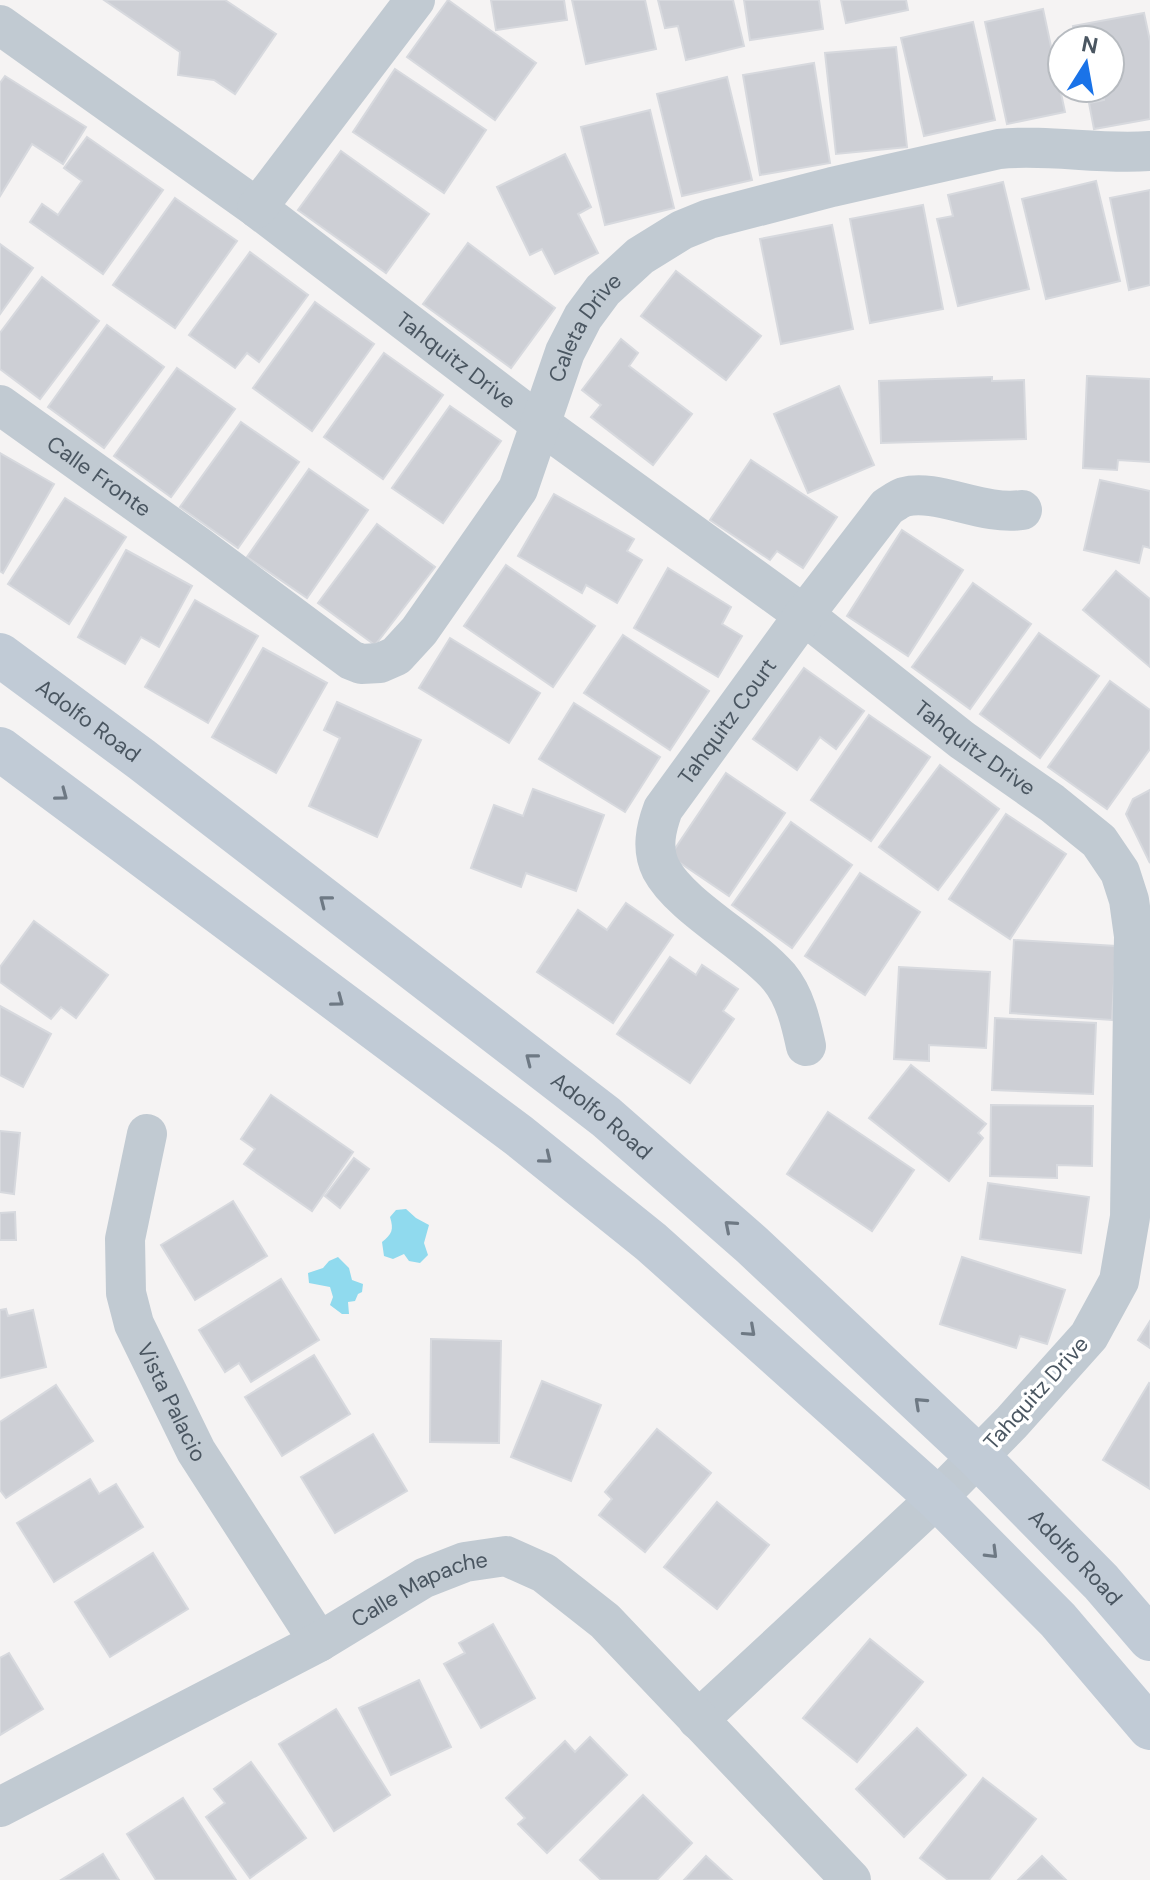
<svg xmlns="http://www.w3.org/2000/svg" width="1150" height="1880" font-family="'DM Sans',sans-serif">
<rect width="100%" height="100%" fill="#f5f3f3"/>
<g fill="#90daee">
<path d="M406,1209L416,1218L429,1225L424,1243L428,1255L420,1263L409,1261L404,1254L393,1259L384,1256L382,1242C392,1234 394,1230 390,1217L396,1210Z"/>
<path d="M338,1257L349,1268L352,1280L363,1284L362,1292L358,1294L355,1301L348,1302L349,1314H342L330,1305L333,1297L330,1287L309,1283L308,1273L323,1268L329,1261Z"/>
</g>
<g fill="#cdcfd5" stroke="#d7d9de" stroke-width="2">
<path d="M104,0H225L276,34L235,94L214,80L178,75L180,52Z"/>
<path d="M448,0L536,63L495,120L407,57Z"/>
<path d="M491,0H564L567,20L496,30Z"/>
<path d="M572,0H645L656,49L586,64Z"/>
<path d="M658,0H733L744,46L686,60L678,26L665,28Z"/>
<path d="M744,0H819L823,29L750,40Z"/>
<path d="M841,0H906L908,10L846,23Z"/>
<path d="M1043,9L1065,112L1007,124L985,22Z"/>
<path d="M1144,13L1150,41V119L1094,129L1089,103L1104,100L1102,88H1110V40H1075L1073,26Z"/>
<path d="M973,22L995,120L924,136L901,38Z"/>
<path d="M896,47L907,147L836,154L825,53Z"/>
<path d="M814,63L830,163L760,175L743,75Z"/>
<path d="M395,69L486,130L444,193L353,132Z"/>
<path d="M5,76L86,127L63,164L32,144L0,196V83Z"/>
<path d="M727,77L752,180L682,196L657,94Z"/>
<path d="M650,110L674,208L605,225L581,127Z"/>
<path d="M87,137L163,190L103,274L30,222L42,204L58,215L82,181L64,168Z"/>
<path d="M341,151L429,214L386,273L298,210Z"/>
<path d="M565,154L591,207L578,214L598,253L555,274L542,249L530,255L497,187Z"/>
<path d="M1096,181L1120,281L1046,299L1022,199Z"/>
<path d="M1003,182L1029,289L958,306L937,219L953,216L948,195Z"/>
<path d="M1150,190V285L1129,290L1110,198Z"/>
<path d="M175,198L237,241L175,328L113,285Z"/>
<path d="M923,205L943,309L870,323L850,219Z"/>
<path d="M832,225L853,329L781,344L760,239Z"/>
<path d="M468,243L555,308L511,368L423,304Z"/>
<path d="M0,244L33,268L0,314Z"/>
<path d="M250,252L308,295L259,362L247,353L235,368L189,335Z"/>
<path d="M676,271L761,336L726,380L641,316Z"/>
<path d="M42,277L99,321L40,399L0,369V333Z"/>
<path d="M315,302L374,344L312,431L253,388Z"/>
<path d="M107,325L164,367L104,448L48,407Z"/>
<path d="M621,339L638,353L629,366L692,414L653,465L591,417L601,405L582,390Z"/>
<path d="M384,353L443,395L383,479L324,437Z"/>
<path d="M177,368L235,409L171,497L114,456Z"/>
<path d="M1087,376L1150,379V462L1118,460L1117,470L1083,468Z"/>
<path d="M992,377V381L1024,380L1026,439L881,443L879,381Z"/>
<path d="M839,386L874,465L808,493L774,414Z"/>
<path d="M450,406L501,441L443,523L392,488Z"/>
<path d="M241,422L299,462L238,548L180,507Z"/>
<path d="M0,453L54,484L3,573L0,571Z"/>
<path d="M751,460L837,517L803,568L777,551L770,560L710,520Z"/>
<path d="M309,469L368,510L307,598L247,557Z"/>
<path d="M1100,480L1150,491V548L1143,546L1139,563L1084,550Z"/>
<path d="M554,494L634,539L627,551L642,560L617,603L586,585L582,593L518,556Z"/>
<path d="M65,498L126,537L69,624L8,584Z"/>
<path d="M377,524L435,567L375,645L318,603Z"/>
<path d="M902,530L963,570L908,656L847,616Z"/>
<path d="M126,550L192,586L159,647L141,637L125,664L78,637Z"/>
<path d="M506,565L595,626L553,687L464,626Z"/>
<path d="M668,568L731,607L722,624L742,636L718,677L634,628Z"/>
<path d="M1116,571L1150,599V667L1083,610Z"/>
<path d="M973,583L1031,624L970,709L912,667Z"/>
<path d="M195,600L258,636L208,723L145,687Z"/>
<path d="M1039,633L1099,676L1040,758L980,714Z"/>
<path d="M623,635L709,691L670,750L584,693Z"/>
<path d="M450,638L540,693L509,743L419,688Z"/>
<path d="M263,648L327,683L276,773L212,737Z"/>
<path d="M804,668L864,711L836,749L820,737L797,770L753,739Z"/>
<path d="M1110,681L1150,710V749L1107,809L1048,767Z"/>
<path d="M337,702L421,740L377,837L309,806L340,738L324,730Z"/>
<path d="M574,703L660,757L625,812L539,759Z"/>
<path d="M869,715L930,757L871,841L811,800Z"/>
<path d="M940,765L999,809L938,890L879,847Z"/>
<path d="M726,773L785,813L729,896L670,856Z"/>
<path d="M533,789L604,815L576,891L526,873L521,887L471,868L494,805L523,816Z"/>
<path d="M1150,790V863L1126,814L1133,799Z"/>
<path d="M1006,814L1066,854L1010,939L949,899Z"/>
<path d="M791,822L852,865L792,948L732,905Z"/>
<path d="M860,873L920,912L865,995L805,956Z"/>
<path d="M626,903L673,935L613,1023L537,972L578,910L607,930Z"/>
<path d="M34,921L108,975L76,1018L61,1007L51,1019L0,982V967Z"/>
<path d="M1014,940L1116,946L1112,1020L1010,1013Z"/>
<path d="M670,957L696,975L702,965L738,989L723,1011L734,1019L690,1083L617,1034Z"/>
<path d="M899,967L990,972L986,1048L929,1045V1061L894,1059Z"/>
<path d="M0,1006L51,1034L23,1087L0,1075Z"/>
<path d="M995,1018L1096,1023L1093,1094L992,1090Z"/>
<path d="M911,1065L986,1124L978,1133L983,1138L949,1181L869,1118Z"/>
<path d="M271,1095L353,1152L312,1211L244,1164L255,1149L241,1139Z"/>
<path d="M991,1105L1093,1106L1092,1166L1057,1165V1178L990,1176Z"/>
<path d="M828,1112L914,1170L872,1231L787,1174Z"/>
<path d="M0,1131L20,1133L14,1194L0,1192Z"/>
<path d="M354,1158L369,1169L340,1208L325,1196Z"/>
<path d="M988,1183L1089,1197L1081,1253L980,1239Z"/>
<path d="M233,1201L267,1256L195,1300L161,1245Z"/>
<path d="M15,1212L16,1240H0V1213Z"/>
<path d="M962,1257L1065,1290L1047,1344L1020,1336L1016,1348L940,1324Z"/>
<path d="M281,1279L319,1340L251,1382L239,1363L225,1372L199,1330Z"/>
<path d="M6,1309L8,1316L33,1310L46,1367L0,1378V1310Z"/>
<path d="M1150,1321V1348L1138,1340Z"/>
<path d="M431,1339L501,1341L499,1443L430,1442Z"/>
<path d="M314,1355L350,1414L282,1456L245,1397Z"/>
<path d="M542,1381L601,1405L571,1481L511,1457Z"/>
<path d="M1149,1383L1150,1384V1489L1103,1460Z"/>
<path d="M56,1385L93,1441L6,1498L0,1490V1422Z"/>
<path d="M657,1429L711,1473L645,1552L599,1515L612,1499L605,1492Z"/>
<path d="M373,1434L407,1491L335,1533L301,1477Z"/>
<path d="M90,1479L99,1494L116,1484L143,1527L54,1582L17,1523Z"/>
<path d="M717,1502L769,1545L717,1609L664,1567Z"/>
<path d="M153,1553L188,1609L110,1657L75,1602Z"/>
<path d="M493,1624L535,1698L481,1728L444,1664L465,1653L459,1643Z"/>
<path d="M870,1639L923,1682L857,1762L803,1718Z"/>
<path d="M9,1653L43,1709L0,1735V1658Z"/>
<path d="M419,1680L451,1747L391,1775L359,1708Z"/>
<path d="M336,1709L390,1795L334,1831L279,1744Z"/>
<path d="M917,1728L966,1775L904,1837L856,1789Z"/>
<path d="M590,1737L627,1775L547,1853L518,1824L525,1818L506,1798L565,1741L575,1752Z"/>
<path d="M251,1762L306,1838L250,1878L206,1817L225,1803L214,1789Z"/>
<path d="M983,1778L1036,1819L989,1880H948L920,1858Z"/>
<path d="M643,1795L692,1843L657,1880H601L580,1860Z"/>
<path d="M183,1798L236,1880H156L127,1834Z"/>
<path d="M103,1854L119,1880H61Z"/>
<path d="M706,1856L732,1880H684Z"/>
<path d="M1042,1856L1066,1880H1018Z"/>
</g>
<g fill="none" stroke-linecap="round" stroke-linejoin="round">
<g stroke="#c1cad2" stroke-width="40">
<path id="s1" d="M0,25L257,208L539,423L804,615L962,740L1052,803L1099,841L1120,872L1129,900L1134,936L1130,1217L1119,1281L1089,1336L1012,1422L937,1498L698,1720"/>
<path d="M257,208L415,0"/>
<path id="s2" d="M0,405L199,547L351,660L361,664L380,663L396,656L419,631L518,489L565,352L583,317L603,290L640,256L682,230L709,219L832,187L999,149C1049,144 1099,155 1150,151"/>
<path id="s3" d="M806,1046C801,1023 795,996 779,977C749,942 681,907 661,869C651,849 656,828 663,809L804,615L887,507C892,504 898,499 904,497C937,488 982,516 1022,510"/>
<path id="s4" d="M147,1134L125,1239L126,1293L134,1324L196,1451L319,1642"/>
<path id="s5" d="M0,1807L319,1642L424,1578L465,1562L506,1556L544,1573L605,1621L851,1880"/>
</g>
<g stroke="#c1cbd6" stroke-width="44">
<path id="s6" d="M0,655L141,759L606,1117L752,1245L977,1456L1101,1582L1150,1639"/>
<path d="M0,749L518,1135L651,1242L937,1498L1058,1620L1150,1728"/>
</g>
</g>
<defs><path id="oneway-chevron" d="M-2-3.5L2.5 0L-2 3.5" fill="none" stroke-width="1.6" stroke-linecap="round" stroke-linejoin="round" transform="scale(2)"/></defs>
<g stroke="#6e7984">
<use href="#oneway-chevron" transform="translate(62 795) rotate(37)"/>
<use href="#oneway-chevron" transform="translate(325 901) rotate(-142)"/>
<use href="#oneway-chevron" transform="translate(338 1001) rotate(37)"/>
<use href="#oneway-chevron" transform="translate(531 1059) rotate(-142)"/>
<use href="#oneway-chevron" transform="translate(546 1158) rotate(39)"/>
<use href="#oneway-chevron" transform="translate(730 1226) rotate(-139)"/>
<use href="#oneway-chevron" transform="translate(750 1331) rotate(42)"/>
<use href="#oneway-chevron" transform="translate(920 1403) rotate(-137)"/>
<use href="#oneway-chevron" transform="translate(992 1553) rotate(45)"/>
</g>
<g text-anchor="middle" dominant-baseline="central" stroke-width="7" stroke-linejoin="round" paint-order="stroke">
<g font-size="22" fill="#4a5661" stroke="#fff">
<text stroke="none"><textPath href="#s2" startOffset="864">Caleta Drive</textPath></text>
<text stroke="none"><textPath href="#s1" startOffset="566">Tahquitz Drive</textPath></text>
<text stroke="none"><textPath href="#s2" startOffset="122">Calle Fronte</textPath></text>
<text stroke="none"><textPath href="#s6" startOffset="110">Adolfo Road</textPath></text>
<text stroke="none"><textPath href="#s3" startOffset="406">Tahquitz Court</textPath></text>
<text stroke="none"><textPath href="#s1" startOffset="1214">Tahquitz Drive</textPath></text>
<text stroke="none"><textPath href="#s6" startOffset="758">Adolfo Road</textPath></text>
<text transform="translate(1036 1393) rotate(-48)">Tahquitz Drive</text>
<text stroke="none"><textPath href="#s4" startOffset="280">Vista Palacio</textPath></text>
<text stroke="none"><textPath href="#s6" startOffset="1406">Adolfo Road</textPath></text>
<text stroke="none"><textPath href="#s5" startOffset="474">Calle Mapache</textPath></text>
</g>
</g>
<g transform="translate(1086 64) rotate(11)"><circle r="38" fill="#ffffff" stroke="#b7bbc0" stroke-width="2"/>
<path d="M0-6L14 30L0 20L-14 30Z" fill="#1a73e8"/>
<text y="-12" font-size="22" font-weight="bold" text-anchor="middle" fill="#4a5661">N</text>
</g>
</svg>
